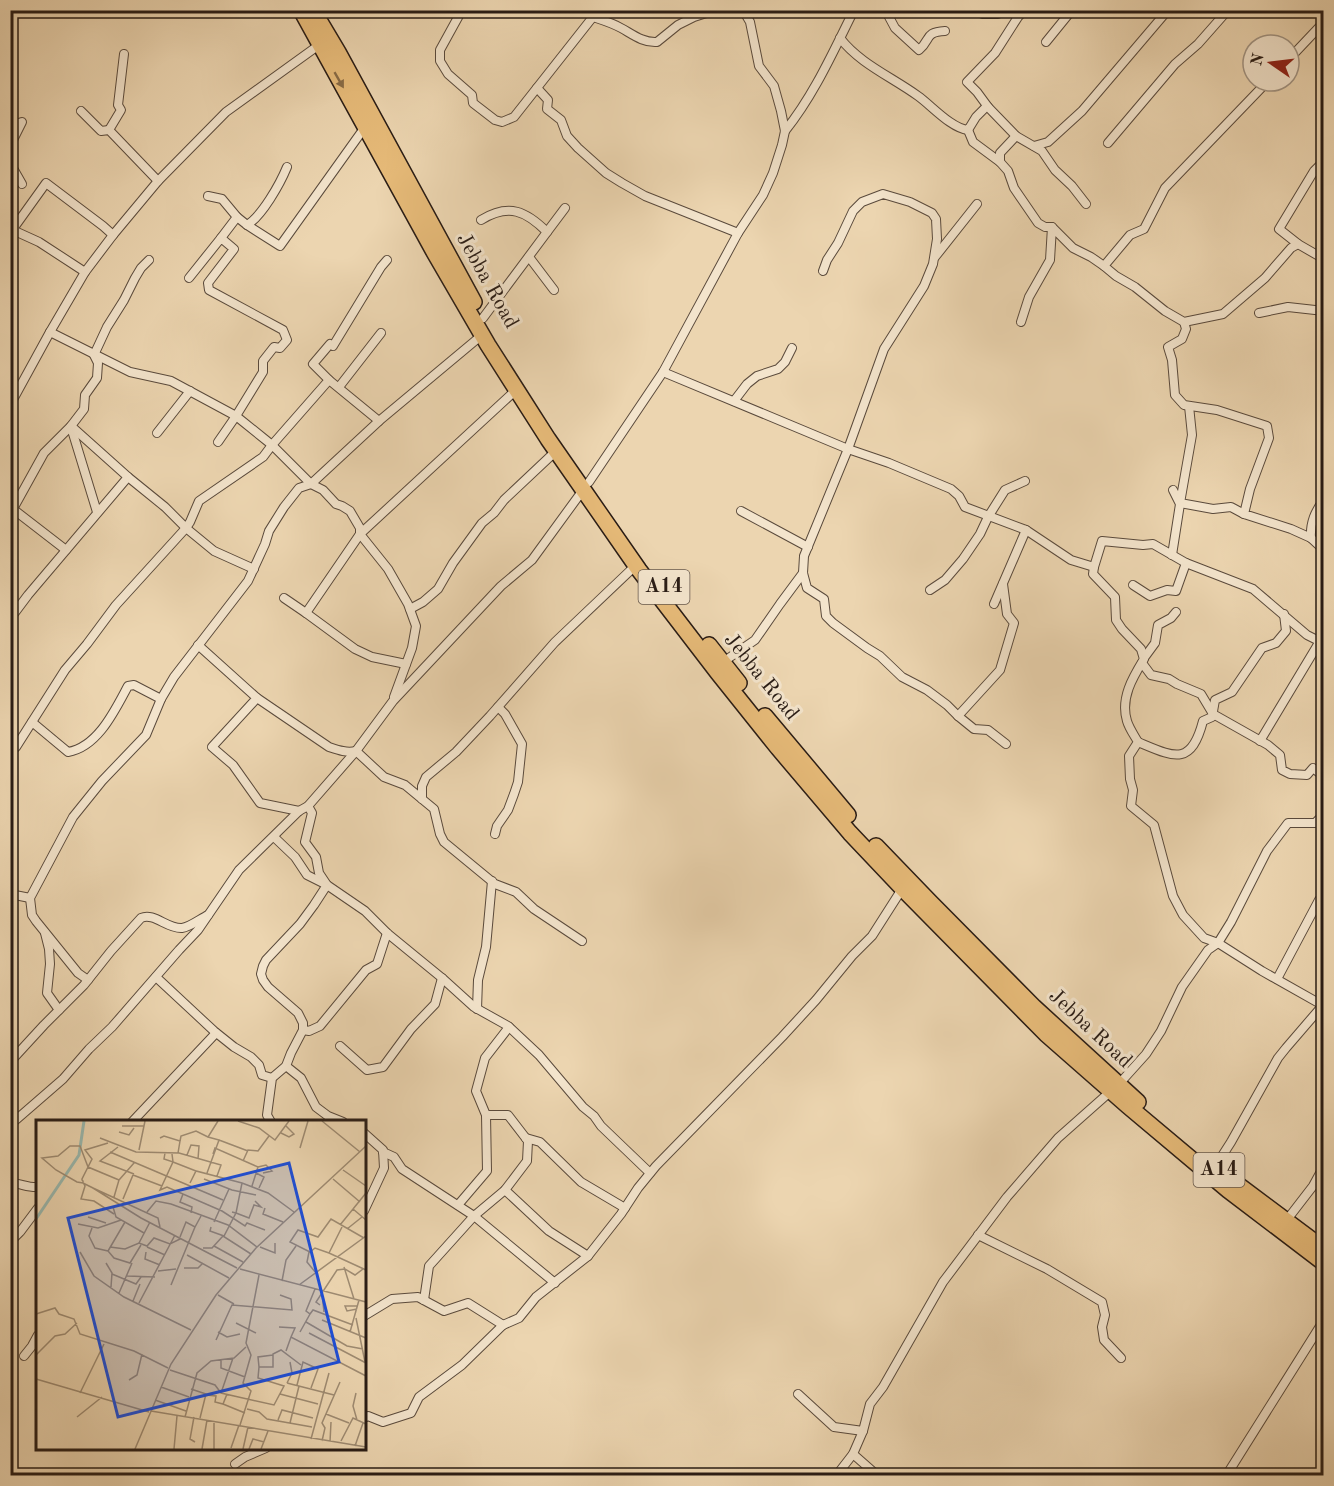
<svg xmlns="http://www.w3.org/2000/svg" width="1334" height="1486" font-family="'Old Standard TT',serif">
<rect width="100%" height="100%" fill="#ecd5b0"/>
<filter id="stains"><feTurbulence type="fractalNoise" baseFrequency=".00333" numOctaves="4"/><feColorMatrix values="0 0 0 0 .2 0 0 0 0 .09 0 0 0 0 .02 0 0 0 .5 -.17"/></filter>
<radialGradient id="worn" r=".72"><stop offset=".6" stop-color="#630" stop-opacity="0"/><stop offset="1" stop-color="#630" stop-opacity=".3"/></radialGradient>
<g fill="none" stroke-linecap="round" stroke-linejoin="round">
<defs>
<g id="street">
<path d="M462,10L440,50V61L448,74L472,95L473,103L495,120L502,122L514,117L596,13L592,10"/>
<path d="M883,10L888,15L895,28L919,50C931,40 924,32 945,31"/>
<path d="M972,10L983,14H998"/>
<path d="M593,17C602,20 612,23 621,28C632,34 643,43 657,42L678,25L694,17L716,10"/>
<path d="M840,38C860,64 892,77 918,96C932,106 951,128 968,130L976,117L987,106L1016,136L1042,151L1055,170L1072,186L1086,204"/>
<path d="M1046,42L1072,10"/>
<path d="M1289,59L1324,22"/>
<path d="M1268,81L1165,188L1144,229L1130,235L1104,266L1116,276L1135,287L1165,311L1184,322L1223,314L1265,278L1291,248L1298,244"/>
<path d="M537,88L548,100L547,109L561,120L567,136L578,148L606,173L622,183L645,196L738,233"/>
<path d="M988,107L977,92L967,82L995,53L1018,17L1025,10"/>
<path d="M81,111L101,131L109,130L158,181"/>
<path d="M10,126L22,122L10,146"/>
<path d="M109,130L121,110L118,105L124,54"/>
<path d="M968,130L973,142L1000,162"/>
<path d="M785,131C814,95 833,52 854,10"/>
<path d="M1016,136L1000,153V162L1008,171L1014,188L1038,223L1045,227H1052"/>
<path d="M1108,143L1175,64L1198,44L1228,10"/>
<path d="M1034,146L1048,142L1082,111L1168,10"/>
<path d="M1324,161L1314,171L1279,229L1298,244L1324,259"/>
<path d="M10,163L22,184"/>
<path d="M208,196L222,199L237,217L221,238"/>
<path d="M237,217L247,225C262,216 280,184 287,167"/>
<path d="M481,220C509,203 526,211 547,232L483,318"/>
<path d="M247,225L280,246L365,127"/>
<path d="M10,227L17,232L39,242L85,272"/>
<path d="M13,229L46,183L103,226L113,235"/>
<path d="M547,232L565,208"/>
<path d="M529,257L554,290"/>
<path d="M935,257L977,204"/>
<path d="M823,271L827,260L838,243L853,211L862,202L883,194L910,202L932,213L936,219L937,239L933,264L924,286L884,349L848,449L804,556L803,573L807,588L824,599L826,616L833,623L867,648L880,656L902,677L927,690L947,705L958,716L974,729L988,730L1006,744"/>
<path d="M189,278L221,238L234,249L208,283L209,290L283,330L287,340L280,348L274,347L263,361V372L236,416L272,445L311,484L323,490L336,504L342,506L350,511L360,528V534L358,537L306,613L284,598"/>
<path d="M1259,313L1288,307L1324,311"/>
<path d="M1021,322L1029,297L1050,260L1052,227L1073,248L1091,257L1104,266"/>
<path d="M1184,322L1186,329L1182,339L1168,347L1172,360L1175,395L1184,405L1217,410L1267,426L1269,438L1250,489L1244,514L1291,529L1311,538C1310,522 1315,512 1324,499"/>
<path d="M50,332L130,372L171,381L236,416L218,442"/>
<path d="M663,372L848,449L889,463L951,489L959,496L965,507L1026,530L1071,560L1094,567L1102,541L1143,545L1153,544L1186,563L1253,589L1307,635L1321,642L1324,640"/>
<path d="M329,380L379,421"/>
<path d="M339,387L381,333"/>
<path d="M734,401L747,384L757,376L778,369L785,362L792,348"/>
<path d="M10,405L50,332L85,272L113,235L158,181L226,112L319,45"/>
<path d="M1189,406L1192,435L1180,503L1213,509L1231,507L1244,514"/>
<path d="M71,426L128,477L165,507L186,528L214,551L254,569"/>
<path d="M71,427L97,512"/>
<path d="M157,433L190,391"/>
<path d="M589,482L663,372L738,233L763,195L773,173L782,145L785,131L781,111L774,86L759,66L750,22L743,10"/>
<path d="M13,509L66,550"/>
<path d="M741,511L808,547"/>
<path d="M10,512L13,509L44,453L71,426L84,409L85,395L97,378L98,363L94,355L107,327L124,300L135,278L141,268L149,260"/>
<path d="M1311,538L1324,550"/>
<path d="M1172,555L1180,504L1173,490"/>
<path d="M1094,567L1093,574L1115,597L1116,620L1122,629L1141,649L1144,659C1133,677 1120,698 1127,721C1129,728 1134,735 1138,742L1129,756L1130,779L1133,790L1131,806L1154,825L1173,896L1183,915L1204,938L1218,943L1262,971L1324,1006"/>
<path d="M1133,585L1150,596L1167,590L1176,591L1186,563"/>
<path d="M930,590L945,580L963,559L980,534L988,517L1005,490L1025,481"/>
<path d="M994,604L1026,530"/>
<path d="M410,609L423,602L438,589L453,563L482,523L494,513L504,500L556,451"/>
<path d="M306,613L355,649L372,657L406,664"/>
<path d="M10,619L28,595L128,477"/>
<path d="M198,645L257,698L212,747L233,765L260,803L299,811"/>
<path d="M1144,658L1155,643L1158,625L1171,618L1176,612"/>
<path d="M723,662L755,640L780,604L803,573"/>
<path d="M1142,663L1151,675L1169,679L1177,684L1201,694L1213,714L1268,745L1280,755L1282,770L1290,774L1307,775L1313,768L1324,777"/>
<path d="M394,697L412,648L416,626L408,604L388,569L360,534L516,390"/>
<path d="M257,698L329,747C338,750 346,753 356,751L384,777L405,785L434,809L440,834L444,842L495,884L516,892L534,909L582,941"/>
<path d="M958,716L1000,670L1014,623L1007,614L1003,584"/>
<path d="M32,722L68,752C98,747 115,710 128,686L134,685L161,699"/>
<path d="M1260,741L1320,641"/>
<path d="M1138,742C1174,757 1191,767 1203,721L1212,717L1215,700L1232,692L1262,648L1276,643L1286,631L1284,614"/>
<path d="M10,753L16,747L65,670L87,644L116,605L186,528L190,522L199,501L263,457L272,445L329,380L313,364L330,344L333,346L381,267L387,260"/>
<path d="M422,799V786L426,777L456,752L490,716L555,642L635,566"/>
<path d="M495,834L497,826L508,810L514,794L518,782L522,744L505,714L498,707"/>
<path d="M274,837L295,857L307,875L327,885L365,911L387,933L442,978L474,1007L508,1026L539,1055L583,1107L594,1116L601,1126L650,1173"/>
<path d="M10,894L30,898"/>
<path d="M45,933L49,949L50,964L47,993L59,1010"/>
<path d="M156,977L214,1031L234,1047L251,1057L259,1065L262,1075L272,1078"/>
<path d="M1277,979L1319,900L1324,896"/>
<path d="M88,980L78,973L36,921L32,915L30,898L73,817L102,781L146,735L161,699L174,677L248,581L265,544L269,531L284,507L299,488L311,484L379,421L482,335"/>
<path d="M477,1009L478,980L486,947L492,881"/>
<path d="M303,1030L309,1031L320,1026L366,970L377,964L387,933"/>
<path d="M340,1046L367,1070L383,1067L411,1029L435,1004L442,978"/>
<path d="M10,1062L44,1025L84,985L111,951L141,918C154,912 167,929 182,928C190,927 200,919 208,915"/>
<path d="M286,1066L301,1078L316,1107L328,1116L343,1122"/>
<path d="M1119,1084L1146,1054L1161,1031L1182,987L1208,950L1218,943L1231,922L1267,851L1288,823H1315L1324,814"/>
<path d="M132,1122L216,1033"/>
<path d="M271,1122L267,1115L272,1078L286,1066L291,1053L303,1030V1023L298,1013L268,987L263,980L261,974L263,966L266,960L300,924L314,905L327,885L319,873L316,857L305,842L312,813L308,806"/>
<path d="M10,1125L63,1079L89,1049L112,1027L179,950L198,930L239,870L299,811L308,806L356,751L393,701L501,586L532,560L583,490"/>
<path d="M364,1133L383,1150L384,1168L364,1211"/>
<path d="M526,1138L540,1142L581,1182L625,1208"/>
<path d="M383,1152L394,1157L402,1169L474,1216L555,1283"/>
<path d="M1215,1167L1231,1142L1278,1058L1286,1048L1323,1005"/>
<path d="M10,1183C20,1183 28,1188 38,1187"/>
<path d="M505,1190L549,1231L588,1256"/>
<path d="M458,1205L487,1171L486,1115L476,1091L485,1058L509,1027"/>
<path d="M1286,1221L1313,1186L1324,1166"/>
<path d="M978,1235L1047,1269L1102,1302L1105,1315L1102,1327L1104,1340L1121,1358"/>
<path d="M10,1242L20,1232L38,1208"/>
<path d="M424,1300L429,1266L474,1216L505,1190L527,1161L528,1141L508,1115H486"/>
<path d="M364,1316L392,1299L418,1297L444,1311L468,1303L503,1325"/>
<path d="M24,1356L32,1346L38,1335"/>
<path d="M798,1394L834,1427L863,1431"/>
<path d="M364,1418L368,1416L383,1422L411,1413L419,1397L462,1365L503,1325L519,1318L536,1297L588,1256L621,1214L638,1188L656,1166L782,1037L816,1000L852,956L872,936L902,889"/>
<path d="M853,1454L878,1476"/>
<path d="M235,1464L245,1457L266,1448"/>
<path d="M836,1476L853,1454L863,1431L870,1404L883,1387L943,1282L1007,1197L1058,1138L1111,1091"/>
<path d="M1226,1476L1324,1320"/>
</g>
<g id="highway">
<path d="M301,10L434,252L488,345L548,439L639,570L718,673L778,748L850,833L905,891L1046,1034L1128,1106L1228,1190L1324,1263"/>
<path d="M313,10L338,52L474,302"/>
<path d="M709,645L739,683"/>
<path d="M765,716L848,815"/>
<path d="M876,846L930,902L1034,1007L1138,1102"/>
<path d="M1237,1184L1324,1249"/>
</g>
</defs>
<use href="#street" stroke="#5a4a3c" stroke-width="10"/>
<use href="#highway" stroke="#291c15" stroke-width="18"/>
<use href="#street" stroke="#f3e4cc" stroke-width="8"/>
<use href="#highway" stroke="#e6ba78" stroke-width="15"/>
</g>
<defs><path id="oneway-solid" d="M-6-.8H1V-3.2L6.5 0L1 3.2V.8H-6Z" transform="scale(1.5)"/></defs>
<use fill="#886b46" href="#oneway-solid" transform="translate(339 80) rotate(60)"/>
<g text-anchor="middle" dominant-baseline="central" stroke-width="6" stroke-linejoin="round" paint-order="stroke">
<g fill="#f3e4cc" stroke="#66584c" stroke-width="1.5">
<rect x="638.5" y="570" width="51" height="34" rx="4.5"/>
<rect x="1193.5" y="1153" width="51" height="34" rx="4.5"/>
</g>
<g font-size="20" font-weight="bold" fill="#291c15">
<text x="664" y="587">A14</text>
<text x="1219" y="1170">A14</text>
</g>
<g font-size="21" fill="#291c15" stroke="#f3e4cc">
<text transform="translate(487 281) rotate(61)">Jebba Road</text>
<text transform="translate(761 677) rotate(51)">Jebba Road</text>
<text transform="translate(1090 1029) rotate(43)">Jebba Road</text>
</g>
</g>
<g transform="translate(36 1120)">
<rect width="330" height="330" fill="#ecd5b0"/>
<path fill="none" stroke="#99b8ae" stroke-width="3" d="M0,99L43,35L48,1"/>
<path fill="none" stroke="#9e8b72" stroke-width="1.5" d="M202,1L223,8L239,20L253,1M286,1L324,32M86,6H108M83,12L93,15L98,8M245,13L253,17L258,14L250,6M64,18L100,32L143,33L185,45L181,56M124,18L128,16L144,21L142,33M183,20L212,31M144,21L145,16L160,11L172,17M72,23L49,30L56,39L52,47L83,60L78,77M82,27L64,41L98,54M264,28L272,1M103,30L109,1M74,32L187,80M129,33L128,39L137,42L136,34M177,34L179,28L222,47L216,66M151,35L155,25L163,26L162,39M207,41L212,30L222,31L233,16M222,47L230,45L236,51L227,53M307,50L330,66M160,51L137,42L124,70L131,67L186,91L209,106L211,103L229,110M171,53L183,20L172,17L182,1M220,53L228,57L223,68M168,59L196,70L220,75M297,59L324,82M83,60L98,43M154,63L160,51L206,63L232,73L258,92M57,68L122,98L124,107M147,74L144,82L156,87L155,93M87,79L97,55L126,66M77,87L80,97L108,113M229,88L227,94L247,102M317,89L330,73M111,92L120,81L135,84L192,105L221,127M196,92L200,93L206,63M78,94L58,81L45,79L49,66L48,64L47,63V61L46,60V59L52,47L44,26H34L22,36L6,38L20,50L41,62L47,63L57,68L105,98L201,148M52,97L70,103M89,102L72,131L78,138L94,143L105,125M178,102L193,69M42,104L62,108L85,100M304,105L317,89L330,100M175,107L174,111L188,116L200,93L213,98L218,85L225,87L219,81M56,108L53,116L59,128L72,131M311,109L326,97M144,117L150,102L159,107L165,96M328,118L295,99L282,117L262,110L254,122L274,132L279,128L293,133L330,150M103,123L114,102M178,126L207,142M74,127L89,129L103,123L111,126L118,118L134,124L144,119M111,127L129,135M224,127L239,133V123M167,128H176L187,116L215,134M44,132L58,156L88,177L155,210M110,132L109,139L124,145M273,132L271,142L280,153M293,133L306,107M151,135L193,158M70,143L76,153L75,167M308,147L318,179M148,148H162L167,143M204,149L330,182M122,151L140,149M76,154L100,164L105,157M91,156L119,157M246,161L250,140L260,126M135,165L159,107M263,165L330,116M83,173L96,143M286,174L288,192M182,175L198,184M97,181L104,164M103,183L139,115M284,185L280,182L301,150L309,149L319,155L327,149M321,189L311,191L309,186H321M0,194L19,188L23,194L38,199L44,214L98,231L132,248M274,194L277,190L317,205M320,198L329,242M286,200L330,218M270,202L311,226L327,229M200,203L220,213M243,207L259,208L255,217M182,212L191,217L204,214M264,212L274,194L270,191L279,169M314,212L323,180M273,213L330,243M180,220L196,185L256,190L255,179L244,175M250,231L255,217L330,256M0,235L19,216L29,214L41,203M185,240V248L209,257M223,247L222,237L237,235M134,250L179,265L185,273L238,285L248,266L222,258L223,247H237V234L245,230L265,245M0,259L113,292M93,260L101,255L106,234M251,263L298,275M251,263L256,253L254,242M261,265L267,242L282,249L275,268M125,267L153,277M155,269L170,274L164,298M44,273L68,224M185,273L197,238M320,273L317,286L321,300M244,274L282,284M170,275L180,276L179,282L187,284L191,274M119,280L150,291M187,284L209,293M211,289L223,292L231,299L276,307M115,291L330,327M290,294L313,303M41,297L66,277M149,297L161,253L175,241L198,238L210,227M158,297L154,319L159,322M242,300L246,290L277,298M254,303L263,266M204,305L215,271L207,263L215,235L210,223L223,155M275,319L293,253M286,321L289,308L286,303L304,262M305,321L317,298L330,304M294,322L295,302M319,326L327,303M195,328L203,305M99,329L135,244L180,175L220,128L330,26M138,329L141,296M166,329L171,300M178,329V301M207,329L212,307M213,329L217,319L228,322M225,329L232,311"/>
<path fill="#1d4ed8" fill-opacity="0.15" stroke="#1d4ed8" stroke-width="3" d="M253,43L303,242L82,297L32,98Z"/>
<rect width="330" height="330" fill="none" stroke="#291c15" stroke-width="3"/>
</g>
<rect width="1334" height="1486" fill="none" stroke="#ecd5b0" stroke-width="36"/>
<rect x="12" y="12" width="1310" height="1462" fill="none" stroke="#291c15" stroke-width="3"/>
<rect x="18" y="18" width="1298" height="1450" fill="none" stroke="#291c15" stroke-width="1.5"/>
<g transform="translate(1271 63) rotate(284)"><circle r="28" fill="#f3e4cc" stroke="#a29483" stroke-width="1.5"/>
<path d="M0-4.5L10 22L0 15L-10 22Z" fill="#8f2418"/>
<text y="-9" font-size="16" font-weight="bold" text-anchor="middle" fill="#291c15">N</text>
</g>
<rect width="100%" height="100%" filter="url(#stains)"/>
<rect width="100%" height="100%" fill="url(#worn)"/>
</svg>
